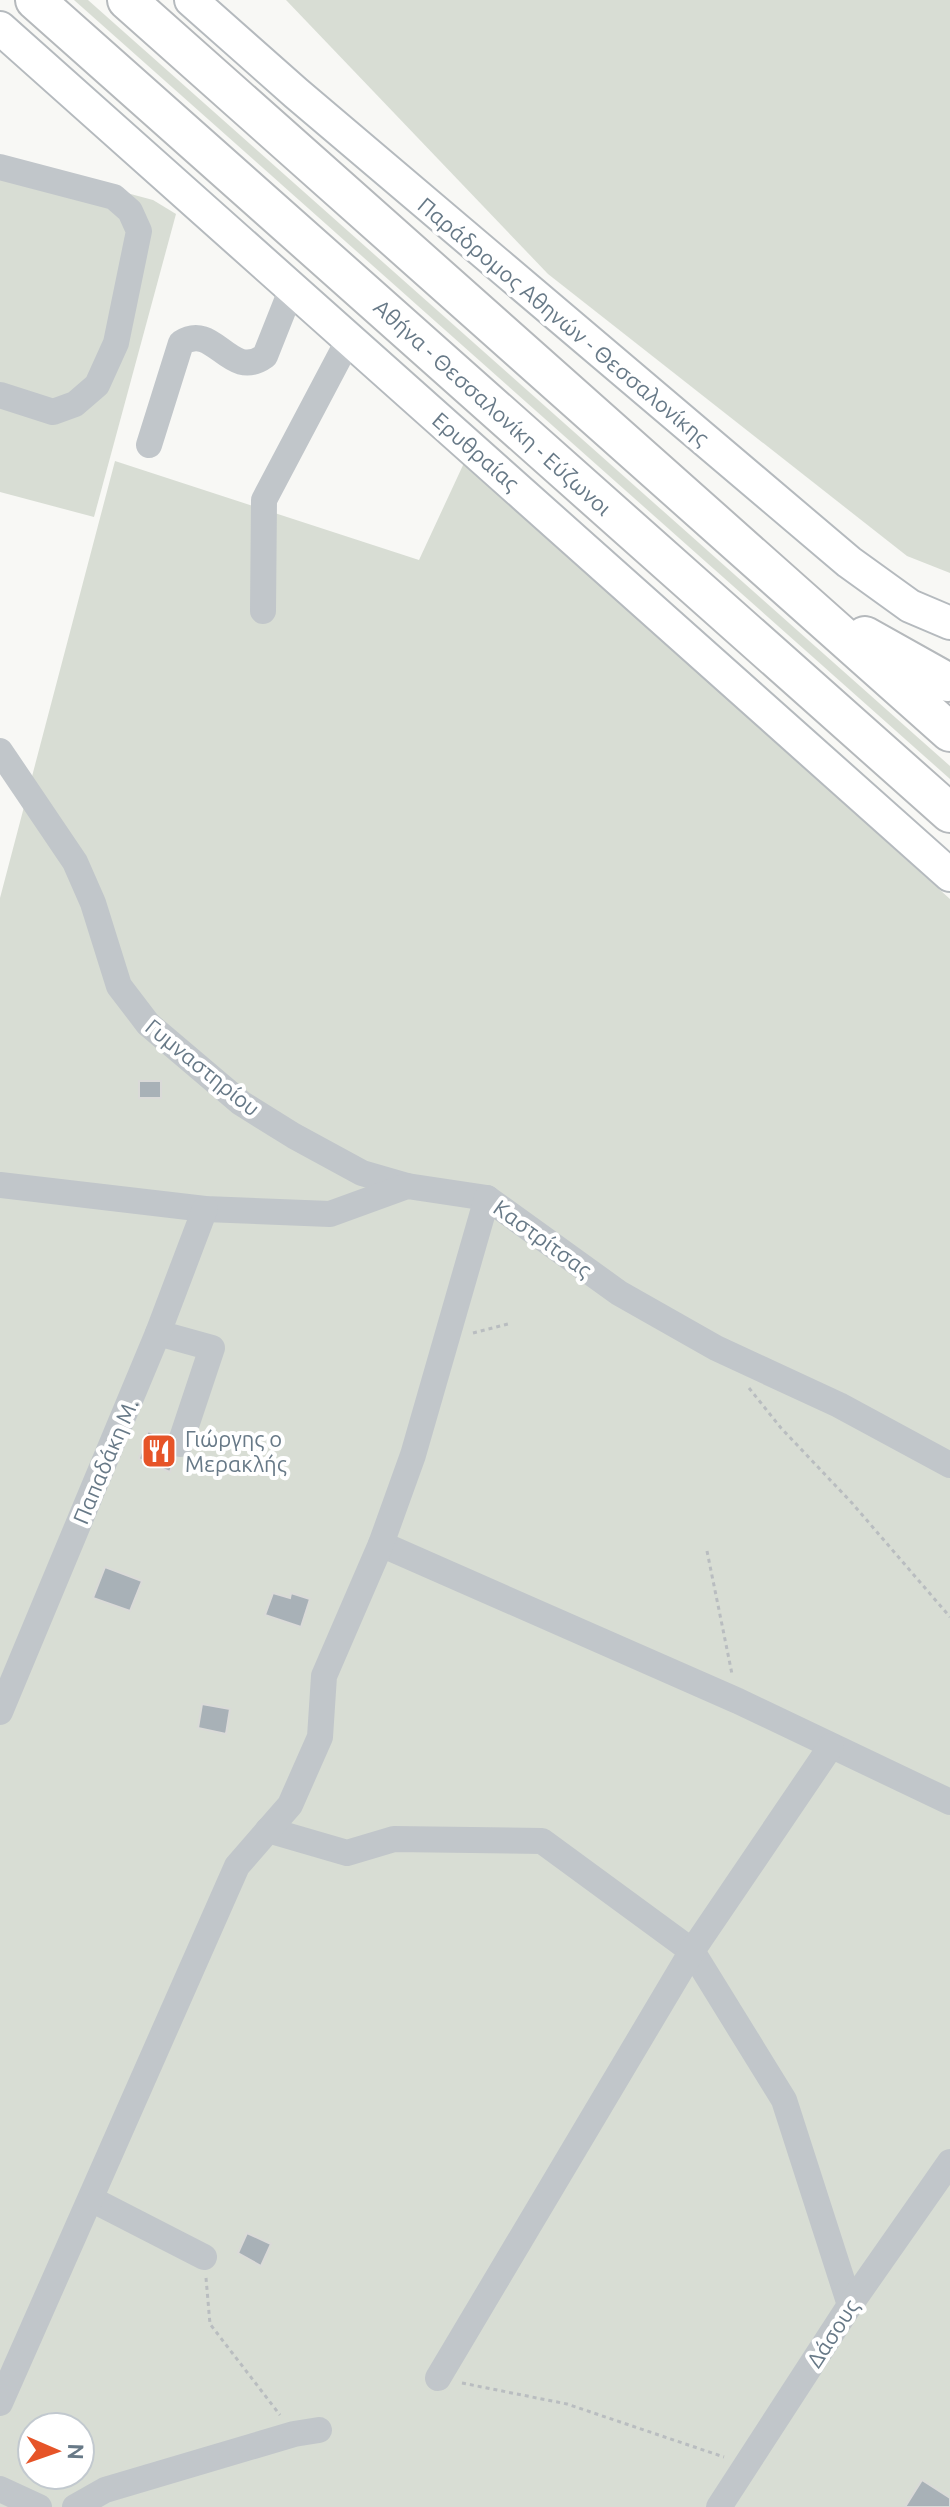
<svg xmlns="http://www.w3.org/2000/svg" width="950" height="2507" font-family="Ubuntu,sans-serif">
<rect width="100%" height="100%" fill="#f8f8f5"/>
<g fill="#d8ddd4" fill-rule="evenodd">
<path d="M74,0H88L950,766V779Z"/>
<path d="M286,0H950V573L907,556L548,274Z"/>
<path d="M0,159L153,200L176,214L94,517L0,492Z"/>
<path d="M115,461L419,560L464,463L950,899V2507H0V898ZM32,2427H80V2475H32Z"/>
</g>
<g fill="#a8b1b7" stroke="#dadad8" stroke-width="2">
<rect x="139" y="1081" width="22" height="17"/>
<path d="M148,1431L165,1438V1448L174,1459L170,1472L139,1459Z"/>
<path d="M105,1567L142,1581L130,1611L93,1598Z"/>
<path d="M273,1593L290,1598L291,1593L310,1599L301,1627L265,1615Z"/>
<path d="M202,1704L230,1709L226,1734L198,1728Z"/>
<path d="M247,2233L271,2244L261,2266L238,2253Z"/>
<path d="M922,2480L950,2498V2507H905Z"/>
</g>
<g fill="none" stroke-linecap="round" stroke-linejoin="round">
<defs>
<g id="major">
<path d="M191,0L296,93L849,562L910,606L950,623"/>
<path d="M0,28L950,875"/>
</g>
<g id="highway">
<path d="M35,0L950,813"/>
<path d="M127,0L950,732"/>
<path d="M865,636L947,682"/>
</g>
</defs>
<use href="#major" stroke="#b5babe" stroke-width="36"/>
<use href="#highway" stroke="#b5b9bc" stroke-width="42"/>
<g stroke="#b9bdc0" stroke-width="3" stroke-dasharray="4 4" stroke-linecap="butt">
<path d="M473,1333L508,1324"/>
<path d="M749,1388L781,1428L852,1503L950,1617"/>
<path d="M707,1551L732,1674"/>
<path d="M206,2278L210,2324L280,2415"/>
<path d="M462,2383L567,2404L724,2457"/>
</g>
<g stroke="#c1c6ca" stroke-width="26">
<path d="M0,167L114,197L130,211L139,231L116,343L97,385L75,404L53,412L0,395"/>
<path d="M149,445L181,343C215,321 229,382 265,356L292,288"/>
<path d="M263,611L264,500L349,339"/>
<path d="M0,751L75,862L93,903L119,986L148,1024L241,1103L294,1136L362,1173L407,1186"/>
<path d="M0,1185L205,1209L330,1214L407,1186L487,1198L619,1293L716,1348L839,1405L950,1465"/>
<path d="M158,1333L212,1348L180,1444"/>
<path d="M381,1544L738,1701L950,1802"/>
<path d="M0,1712L158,1333L205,1209"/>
<path d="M268,1830L347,1853L394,1839L542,1841L692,1951L784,2100L850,2305"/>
<path d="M91,2199L204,2257"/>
<path d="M438,2378L692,1951L831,1746"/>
<path d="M0,2403L237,1866L290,1805L320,1737L324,1676L381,1544L413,1455L487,1198"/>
<path d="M0,2489L39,2507"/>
<path d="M75,2507L105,2490L294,2434L319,2430"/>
<path d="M719,2507L850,2305L950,2162"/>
</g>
<use href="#major" stroke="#fff" stroke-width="32"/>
<use href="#highway" stroke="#fff" stroke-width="38"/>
</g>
<defs>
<symbol id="restaurant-square" viewBox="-11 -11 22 22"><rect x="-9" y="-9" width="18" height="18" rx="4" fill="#e65428" stroke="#fff"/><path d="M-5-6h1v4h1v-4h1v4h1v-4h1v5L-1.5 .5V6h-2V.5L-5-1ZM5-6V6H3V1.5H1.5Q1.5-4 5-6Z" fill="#fff"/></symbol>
</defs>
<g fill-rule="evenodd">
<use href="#restaurant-square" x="139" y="1431" width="40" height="40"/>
</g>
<g text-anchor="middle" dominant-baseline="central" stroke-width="8" stroke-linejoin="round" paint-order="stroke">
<g font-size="22" fill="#677987" stroke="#fff">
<text transform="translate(564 321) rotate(40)">Παράδρομος Αθηνών - Θεσσαλονίκης</text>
<text transform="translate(493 407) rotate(42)">Αθήνα - Θεσσαλονίκη - Εύζωνοι</text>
<text transform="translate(476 451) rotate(41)">Ερυθραίας</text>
<text transform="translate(203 1067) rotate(39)">Γυμναστηρίου</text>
<text transform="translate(543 1238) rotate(36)">Καστρίτσας</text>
<text transform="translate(105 1461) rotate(-67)">Παπαδάκη Μ.</text>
<text transform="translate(832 2333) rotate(-57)">Δάσους</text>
</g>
<g font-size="22" fill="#677987" stroke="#fff" text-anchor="start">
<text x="185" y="1438">Γιώργης ο<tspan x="185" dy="25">Μερακλής</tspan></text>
</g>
</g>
<g transform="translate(56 2451) rotate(92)"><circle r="38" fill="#ffffff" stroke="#c2c9cf" stroke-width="2"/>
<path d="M0-6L14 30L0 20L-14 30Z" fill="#e65428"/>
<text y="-12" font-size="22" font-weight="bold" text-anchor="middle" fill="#677987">N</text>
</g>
</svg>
